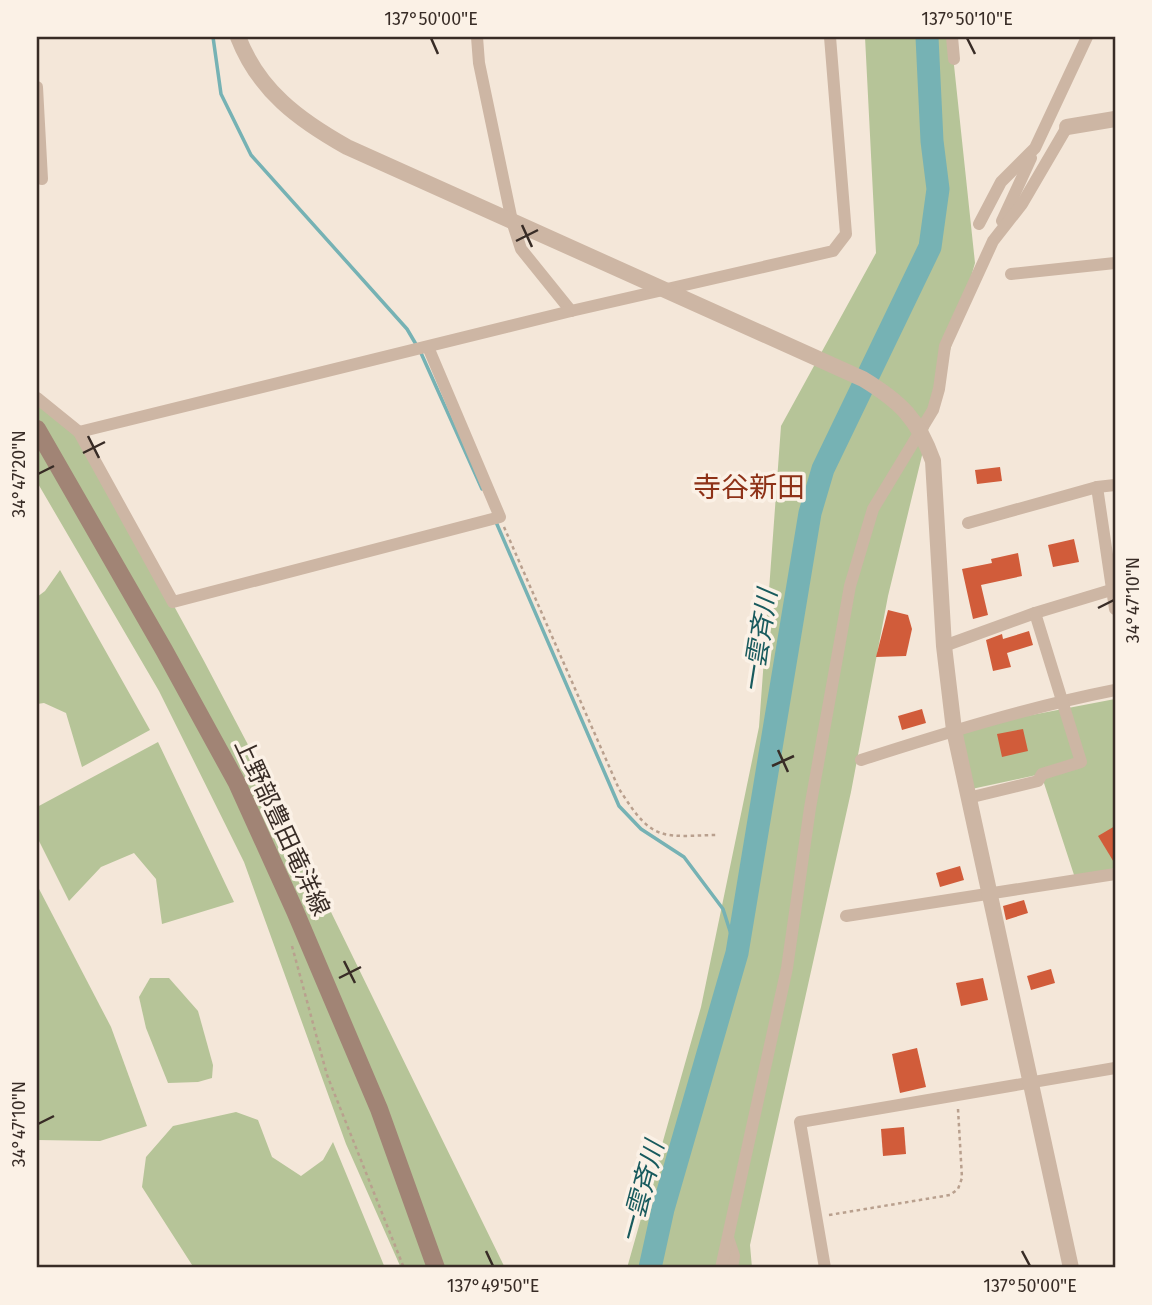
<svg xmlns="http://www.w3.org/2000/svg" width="1152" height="1305" font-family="'Fira Sans','Noto Sans JP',sans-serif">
<rect width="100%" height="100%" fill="#f4e7d9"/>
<g fill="#b6c498">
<path d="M865,37H951L975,263L933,410L888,596L851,792L750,1245L752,1268H627L701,1007L759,727L781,426L876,253Z"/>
<path d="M37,398L79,432L204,661L265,777L505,1268H401L346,1144L244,862L159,691L37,482Z"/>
<path d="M60,570L150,730L82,767L66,713L44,703L37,704V597L45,591Z"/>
<path d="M1115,699V868L1076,881L1041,774L967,790L954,730Z"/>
<path d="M158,742L234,902L162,924L156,879L134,853L101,867L69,901L37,837V807Z"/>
<path d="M37,885L111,1027L147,1126L100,1141L37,1140Z"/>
<path d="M150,978H169L198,1011L213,1065L212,1078L198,1082L168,1083L146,1028L139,997Z"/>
<path d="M236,1112L258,1120L272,1157L301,1176L323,1160L333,1142L385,1268H194L142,1187L146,1157L173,1126Z"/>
</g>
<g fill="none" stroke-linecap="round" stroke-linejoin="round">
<g stroke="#76b2b4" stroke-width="3.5">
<path d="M213,37L221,94L251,155L407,329L417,346"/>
<path d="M421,353L482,489"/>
<path d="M496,522L619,806L641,829L684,857L723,909L737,953"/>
</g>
<path stroke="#76b2b4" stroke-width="23" d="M650,1268L663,1209L737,953L810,513L823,469L930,247L938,189L932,141L927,37"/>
</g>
<g fill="#d15c3a">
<path d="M1000,467L1002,481L977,484L975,470Z"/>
<path d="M1074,539L1079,562L1053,567L1048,545Z"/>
<path d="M1018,553L1022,576L981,585L988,615L973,619L962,569L992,563L991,559Z"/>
<path d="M888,610L908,615L912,629L906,656L876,657Z"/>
<path d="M1029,631L1033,645L1007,653L1011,667L993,671L986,640L1002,634L1003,639Z"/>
<path d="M922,709L926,723L902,730L898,716Z"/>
<path d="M1023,729L1028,751L1002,757L997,734Z"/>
<path d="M1115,826V864L1098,836Z"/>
<path d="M960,866L964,880L940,887L936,873Z"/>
<path d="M1024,900L1028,913L1006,920L1003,906Z"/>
<path d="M1051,969L1055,983L1031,990L1027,976Z"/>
<path d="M983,978L988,1000L961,1006L956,983Z"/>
<path d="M917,1048L926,1087L900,1093L892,1054Z"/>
<path d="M904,1127L906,1154L883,1156L881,1129Z"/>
</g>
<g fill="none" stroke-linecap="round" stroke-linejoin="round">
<g stroke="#b9a08e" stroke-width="2.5" stroke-dasharray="3.5 3.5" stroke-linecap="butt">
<path d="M504,527L619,789C630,805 642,827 661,833C675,838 701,835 717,835"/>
<path d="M292,946L327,1075L404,1268"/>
<path d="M829,1215L950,1195L958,1189L962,1178L958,1109"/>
</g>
<g stroke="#cdb6a4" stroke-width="12">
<path d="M477,37L479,63L512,221L521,249L571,311"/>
<path d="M952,37L954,59"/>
<path d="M37,87L42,179"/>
<path d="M1002,221L1031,158"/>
<path d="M979,224L1001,182L1035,148L1087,37"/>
<path d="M1011,274L1115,263"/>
<path d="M37,398L79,432L173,602L500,517L428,347"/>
<path d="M79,432L571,311L833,251L846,234L830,37"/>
<path d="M1097,487L1115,609"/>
<path d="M968,523L1097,487L1115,485"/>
<path d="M944,646L1035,613L1111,590"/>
<path d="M861,760C945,733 1029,707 1115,690"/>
<path d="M968,798L1038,781L1042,774L1081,762L1035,613"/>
<path d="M846,916L1115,874"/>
<path d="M728,1238L734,1256L732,1268"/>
<path d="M721,1268L787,968L810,808L850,586L873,509L933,410L939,389L945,346L993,241L1022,204L1067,127"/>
<path d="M825,1268L800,1122L1115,1068"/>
</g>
<g stroke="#cdb6a4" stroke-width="16">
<path d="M238,37C259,91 299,120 347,147L863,379C901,402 918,419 933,461L944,646L954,730L1071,1268"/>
<path d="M1067,127L1115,119"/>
</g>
<path stroke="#a18475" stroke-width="18" d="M37,429L164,650L237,783L295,911L379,1109L436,1268"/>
</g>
<path fill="none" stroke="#382c26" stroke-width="2.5" d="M431,38L438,54M967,38L975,54M522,225L532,247M516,241L538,230M88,436L99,458M83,453L105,442M38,474L54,466M1098,608L1114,600M778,750L788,772M772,766L794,756M344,961L355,983M339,978L361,967M38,1124L54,1116M486,1251L493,1266M1022,1251L1030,1266"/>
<g text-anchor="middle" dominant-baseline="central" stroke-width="7" stroke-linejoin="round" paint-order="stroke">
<g font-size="24" fill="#382c26" stroke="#fbf1e6">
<text transform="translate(282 827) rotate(65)">上野部豊田竜洋線</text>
</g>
<g font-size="26" font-style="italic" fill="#185a5d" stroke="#fbf1e6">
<text transform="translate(760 641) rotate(-81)">一雲斉川</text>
<text transform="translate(642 1192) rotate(-75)">一雲斉川</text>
</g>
<g font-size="28" fill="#8e3218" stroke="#fbf1e6">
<text x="749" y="487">寺谷新田</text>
</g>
</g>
<rect width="1152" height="1305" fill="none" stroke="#fbf1e6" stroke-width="77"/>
<rect x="38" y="38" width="1076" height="1228" fill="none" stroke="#382c26" stroke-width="2.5"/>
<g font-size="18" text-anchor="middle" fill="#382c26">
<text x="431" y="25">137°50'00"E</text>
<text x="967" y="25">137°50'10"E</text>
<text transform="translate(19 474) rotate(-90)" y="6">34°47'20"N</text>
<text transform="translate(1133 600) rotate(-90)" y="6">34°47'10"N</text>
<text transform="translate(19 1124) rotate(-90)" y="6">34°47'10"N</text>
<text x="493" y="1292">137°49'50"E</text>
<text x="1030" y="1292">137°50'00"E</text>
</g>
</svg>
